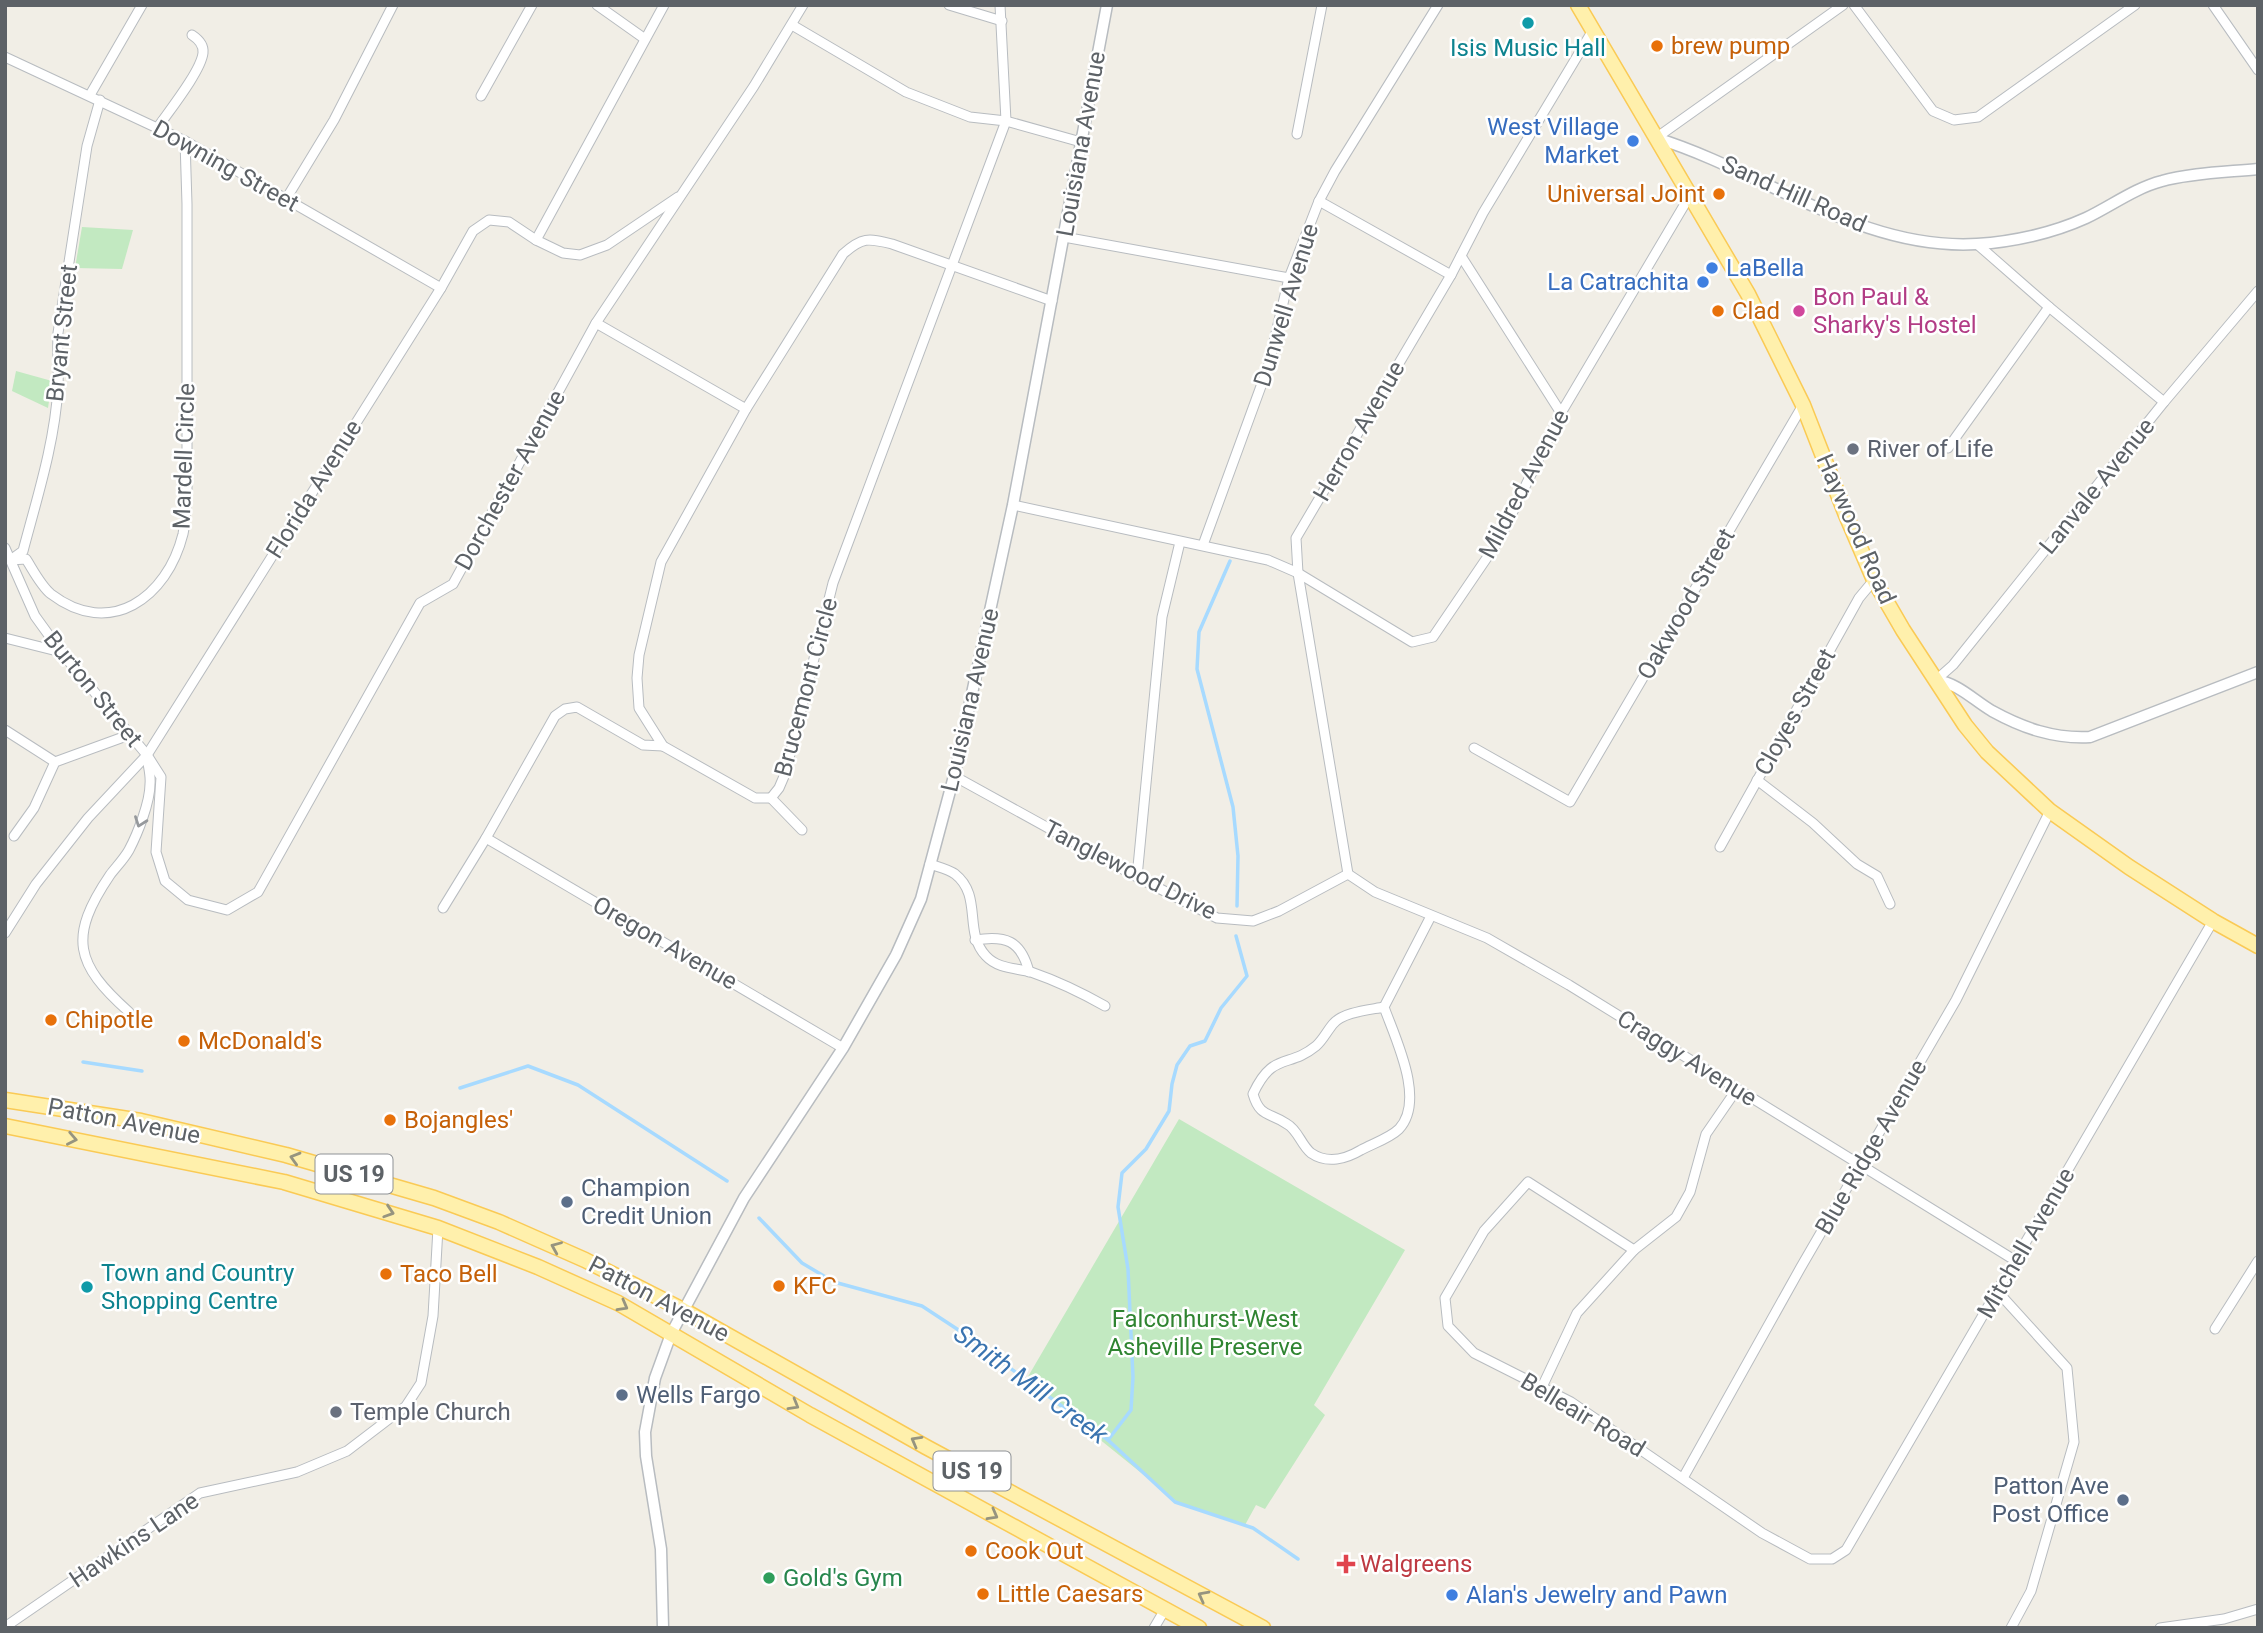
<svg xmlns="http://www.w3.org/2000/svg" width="2263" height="1633" font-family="Roboto,sans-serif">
<rect width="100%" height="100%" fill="#f1eee6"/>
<g fill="#c2e9c1">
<path d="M82,227L133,230L122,269L75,268Z"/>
<path d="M16,371L52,381L48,408L12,391Z"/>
<path d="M1179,1119L1405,1250L1314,1405L1325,1415L1265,1509L1256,1505L1245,1525L1181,1505L1026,1380Z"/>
</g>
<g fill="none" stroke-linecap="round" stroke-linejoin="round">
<g stroke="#a7daff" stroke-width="3.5">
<path d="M1230,561L1199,632L1197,669L1233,807L1238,856L1237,906"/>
<path d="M83,1062L142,1071"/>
<path d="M460,1088L528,1066L578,1085L727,1181"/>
<path d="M759,1218L802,1263L834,1282L922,1306L957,1329L1108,1440L1175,1502L1253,1528L1298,1559"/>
<path d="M1108,1440L1131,1410L1133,1377L1128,1269L1118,1207L1122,1173L1146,1149L1169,1111L1172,1084L1177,1065L1190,1046L1205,1041L1221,1008L1247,976L1236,936"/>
</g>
<defs>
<g id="minor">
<path d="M597,5L645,39"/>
<path d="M949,5L1002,21"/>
<path d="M1854,5L1933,111L1954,120L1978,117L2135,5"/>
<path d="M2213,5L2258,70"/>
<path d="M792,25L906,92L970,117L1006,121L1081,142"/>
<path d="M5,57L185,141L441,288"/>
<path d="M90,95L142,5"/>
<path d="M481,96L532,5"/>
<path d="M158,127C169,111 201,71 203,53C204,45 198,39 192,35"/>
<path d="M1297,134L1322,5"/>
<path d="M1656,138L1843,5"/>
<path d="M286,199L334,120L393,5"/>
<path d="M1319,201L1451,275"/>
<path d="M1064,237L1289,278"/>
<path d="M536,240L664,5"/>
<path d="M1977,244L2049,307L2164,402"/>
<path d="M1461,256L1561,413"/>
<path d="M596,323L746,409"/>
<path d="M1948,448L2049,307"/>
<path d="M1013,505L1268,560L1298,573L1412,642L1433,637L1499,540L1561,413L1689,197"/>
<path d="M1203,545L1268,367L1289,278L1319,201L1335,171L1438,5"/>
<path d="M5,548L35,616L61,652L147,755L161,777L156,852L165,881L188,900L227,910L258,892L420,603L453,584L596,323L754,86L803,5"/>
<path d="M12,559L23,551C37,498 55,442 58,387C59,369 57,351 58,333L87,146L100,100"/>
<path d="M10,560L26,559C33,570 41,586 51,594C110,639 167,598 183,534C186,520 186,505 187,491V204L185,141"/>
<path d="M5,638L61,652"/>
<path d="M1936,680L1953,665L2164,402L2258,291"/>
<path d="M5,730L55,762"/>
<path d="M1474,748L1570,802L1803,405"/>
<path d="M954,776L1137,877L1217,918L1253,921L1279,911L1348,874"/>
<path d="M1757,780L1813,823L1857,864L1877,876L1890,904"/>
<path d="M771,798H755L663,746L639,708L637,678L639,655L661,562L746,409L843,254C862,237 868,238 892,244L1052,301"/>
<path d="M771,798L779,788L785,774L833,583L1006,121L1000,5"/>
<path d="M771,798L802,830"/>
<path d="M14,836L34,808L55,762L129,735"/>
<path d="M486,838L843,1048"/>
<path d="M1720,847L1859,598L1874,580"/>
<path d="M930,864C938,867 948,869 955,874C983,896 963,932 986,956C998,969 1016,968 1031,972C1057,981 1082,993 1105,1006"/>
<path d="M1348,874L1298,573L1296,538L1451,275L1483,213L1593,30"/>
<path d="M1348,874L1375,892L1487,938L1569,985L2016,1261"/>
<path d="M1137,877L1162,617L1180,542"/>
<path d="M443,908L486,838L555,716L565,709L577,707L643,745L663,746"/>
<path d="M5,933L36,884L88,818L147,755L441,288L473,231L489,220L509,222L536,240L563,253L580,255L607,245L678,197"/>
<path d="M975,940C1005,935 1021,940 1029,972"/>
<path d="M1384,1007C1395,1038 1426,1100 1399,1129C1390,1138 1372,1144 1361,1150C1346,1159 1327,1164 1311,1153C1301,1145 1298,1130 1287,1124C1270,1112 1260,1118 1253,1094C1273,1051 1288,1069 1316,1046C1323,1040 1327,1031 1333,1024C1343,1012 1369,1010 1384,1007L1431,916"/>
<path d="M129,1012C75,964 68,937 110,875C116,867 124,859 129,850C138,833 150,802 150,784C151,775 148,766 147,757"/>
<path d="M1634,1250L1528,1182L1484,1231L1445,1298L1448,1326L1474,1353L1571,1402L1762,1533L1810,1559H1832L1846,1550L2213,921"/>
<path d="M1998,1292L2067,1368L2074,1442L2031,1591L2011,1628"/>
<path d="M2215,1329L2258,1261"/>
<path d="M1542,1387L1577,1313L1634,1250L1676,1217L1690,1192L1706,1134L1737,1089"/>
<path d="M1683,1478L1801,1267L1956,1000L2050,811"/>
<path d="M5,1627L200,1493L297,1472L347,1451L406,1406L421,1383L433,1316L438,1228"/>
<path d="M1154,1628L1164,1611"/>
<path d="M2160,1628L2224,1619L2258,1609"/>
</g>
<g id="tertiary">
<path d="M1656,138C1763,171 1861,251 1977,244C2013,242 2053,233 2086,218C2111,206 2135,188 2162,181C2190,173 2229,172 2258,169"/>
<path d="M1936,680C1959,684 1972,699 1992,711C2023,728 2054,739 2090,737L2258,672"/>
<path d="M663,1628L661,1549L646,1456L645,1432L655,1378L671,1334L744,1198L843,1048L896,955L921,899L954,776L1013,505L1107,5"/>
</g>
<g id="primary">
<path d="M1578,5L1748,294L1803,405L1846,515L1874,580L1903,630L1965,725L1987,752L2050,811L2129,867L2213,921L2258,946"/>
<path d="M5,1100L141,1121L286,1155L434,1198L499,1222L585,1260L683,1310L926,1447L1263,1628"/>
<path d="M5,1126L284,1182L438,1228L538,1267L618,1303L810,1415L1199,1628"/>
</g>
</defs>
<use href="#minor" stroke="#b8bcc0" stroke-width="11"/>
<use href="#tertiary" stroke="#b8bcc0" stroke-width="13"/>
<use href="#primary" stroke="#faca55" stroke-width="17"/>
<use href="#minor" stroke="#fff" stroke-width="9"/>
<use href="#tertiary" stroke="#fff" stroke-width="10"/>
<use href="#primary" stroke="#fff0ac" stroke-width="14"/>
</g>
<defs><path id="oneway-chevron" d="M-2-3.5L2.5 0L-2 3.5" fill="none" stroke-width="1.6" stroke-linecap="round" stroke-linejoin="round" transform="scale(1.75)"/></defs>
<use stroke="#96999c" href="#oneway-chevron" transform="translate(140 822) rotate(110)"/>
<g stroke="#96947f">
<use href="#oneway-chevron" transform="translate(72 1139) rotate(11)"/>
<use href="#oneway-chevron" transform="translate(295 1158) rotate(-164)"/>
<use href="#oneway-chevron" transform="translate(389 1212) rotate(18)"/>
<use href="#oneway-chevron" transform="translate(556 1247) rotate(-157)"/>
<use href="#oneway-chevron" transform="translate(623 1306) rotate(29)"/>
<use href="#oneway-chevron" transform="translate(794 1405) rotate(30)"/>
<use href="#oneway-chevron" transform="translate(916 1441) rotate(-151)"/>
<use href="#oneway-chevron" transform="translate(993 1515) rotate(29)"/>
<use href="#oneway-chevron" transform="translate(1203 1596) rotate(-152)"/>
</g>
<g fill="#0f9aa8" stroke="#fff" stroke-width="2.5">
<circle cx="1528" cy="23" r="7"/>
<circle cx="87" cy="1287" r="7"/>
</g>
<g fill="#e8710a" stroke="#fff" stroke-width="2.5">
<circle cx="1657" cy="46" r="7"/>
<circle cx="1719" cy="194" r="7"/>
<circle cx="1718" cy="311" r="7"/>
<circle cx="51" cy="1020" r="7"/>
<circle cx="184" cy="1041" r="7"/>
<circle cx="390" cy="1120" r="7"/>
<circle cx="386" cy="1274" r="7"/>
<circle cx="779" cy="1286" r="7"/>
<circle cx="971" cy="1551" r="7"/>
<circle cx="983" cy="1594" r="7"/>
</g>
<g fill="#3f7fe0" stroke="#fff" stroke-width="2.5">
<circle cx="1633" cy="141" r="7"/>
<circle cx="1712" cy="268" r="7"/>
<circle cx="1703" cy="282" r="7"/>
<circle cx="1452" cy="1595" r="7"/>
</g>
<circle fill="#d1479c" stroke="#fff" stroke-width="2.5" cx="1799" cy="311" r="7"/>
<g fill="#6b7280" stroke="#fff" stroke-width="2.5">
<circle cx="1853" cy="449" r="7"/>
<circle cx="336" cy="1412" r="7"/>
</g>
<g fill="#5c6f8a" stroke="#fff" stroke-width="2.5">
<circle cx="567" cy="1202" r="7"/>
<circle cx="622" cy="1395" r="7"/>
<circle cx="2123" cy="1500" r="7"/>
</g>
<path fill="#e0444e" stroke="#fff" stroke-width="2.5" d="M1342.5 1553.5h7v7h7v7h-7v7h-7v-7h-7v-7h7z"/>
<circle fill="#2e9e5b" stroke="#fff" stroke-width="2.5" cx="769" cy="1578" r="7"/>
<g text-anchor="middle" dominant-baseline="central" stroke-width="5" stroke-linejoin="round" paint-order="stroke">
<g fill="#fff" stroke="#8e9195" stroke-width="2">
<rect x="315.5" y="1154.5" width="77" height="39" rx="5"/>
<rect x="933.5" y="1451.5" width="77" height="39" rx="5"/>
</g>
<g font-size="23" font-weight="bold" fill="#5d6267">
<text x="354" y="1174">US 19</text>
<text x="972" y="1471">US 19</text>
</g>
<g font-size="24" fill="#c56008" stroke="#fff" text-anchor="start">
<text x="1671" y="46">brew pump</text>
<text x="1705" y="194" text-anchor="end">Universal Joint</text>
<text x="1732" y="311">Clad</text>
<text x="65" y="1020">Chipotle</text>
<text x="198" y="1041">McDonald's</text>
<text x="404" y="1120">Bojangles'</text>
<text x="400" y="1274">Taco Bell</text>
<text x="793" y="1286">KFC</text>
<text x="985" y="1551">Cook Out</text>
<text x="997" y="1594">Little Caesars</text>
</g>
<g font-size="24" fill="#0d838f" stroke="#fff">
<text x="1528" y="48">Isis Music Hall</text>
<text x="101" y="1273" text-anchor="start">Town and Country<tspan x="101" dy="28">Shopping Centre</tspan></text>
</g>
<g font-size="24" fill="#366cbe" stroke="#fff" text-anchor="end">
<text x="1619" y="127">West Village<tspan x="1619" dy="28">Market</tspan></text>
<text x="1726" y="268" text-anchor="start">LaBella</text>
<text x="1689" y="282">La Catrachita</text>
<text x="1466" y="1595" text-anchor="start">Alan's Jewelry and Pawn</text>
</g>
<g font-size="24" fill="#5d6267" stroke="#fff">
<text transform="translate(1081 144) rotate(-80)">Louisiana Avenue</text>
<text transform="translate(226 166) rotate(29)">Downing Street</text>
<text transform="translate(1794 194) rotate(24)">Sand Hill Road</text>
<text transform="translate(1286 305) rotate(-73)">Dunwell Avenue</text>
<text transform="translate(62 333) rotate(-84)">Bryant Street</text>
<text transform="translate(1359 431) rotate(-60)">Herron Avenue</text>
<text transform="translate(184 456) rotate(-88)">Mardell Circle</text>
<text transform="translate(510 480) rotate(-61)">Dorchester Avenue</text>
<text transform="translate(1524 484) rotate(-62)">Mildred Avenue</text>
<text transform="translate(2097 486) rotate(-51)">Lanvale Avenue</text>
<text transform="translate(314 489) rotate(-58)">Florida Avenue</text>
<text transform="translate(1856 529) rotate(66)">Haywood Road</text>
<text transform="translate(1686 604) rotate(-60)">Oakwood Street</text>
<text transform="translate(806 687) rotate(-75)">Brucemont Circle</text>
<text transform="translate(93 689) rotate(51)">Burton Street</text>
<text transform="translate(970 700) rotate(-77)">Louisiana Avenue</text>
<text transform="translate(1795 712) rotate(-61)">Cloyes Street</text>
<text transform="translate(1130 870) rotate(27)">Tanglewood Drive</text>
<text transform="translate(665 943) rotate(30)">Oregon Avenue</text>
<text transform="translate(1687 1058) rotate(32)">Craggy Avenue</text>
<text transform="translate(124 1121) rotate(11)">Patton Avenue</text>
<text transform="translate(1871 1147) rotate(-60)">Blue Ridge Avenue</text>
<text transform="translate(2026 1243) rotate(-60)">Mitchell Avenue</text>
<text transform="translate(659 1299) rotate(28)">Patton Avenue</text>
<text transform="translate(1583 1415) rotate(31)">Belleair Road</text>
<text transform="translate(134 1540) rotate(-34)">Hawkins Lane</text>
</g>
<g font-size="24" fill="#b23c85" stroke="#fff" text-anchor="start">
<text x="1813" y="297">Bon Paul &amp;<tspan x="1813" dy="28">Sharky's Hostel</tspan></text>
</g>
<g font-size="24" fill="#5b616d" stroke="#fff" text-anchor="start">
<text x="1867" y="449">River of Life</text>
<text x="350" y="1412">Temple Church</text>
</g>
<g font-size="24" fill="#4e5e75" stroke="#fff" text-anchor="start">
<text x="581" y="1188">Champion<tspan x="581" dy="28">Credit Union</tspan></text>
<text x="636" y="1395">Wells Fargo</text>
<text x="2109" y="1486" text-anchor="end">Patton Ave<tspan x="2109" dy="28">Post Office</tspan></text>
</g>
<g font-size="24" fill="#2f8431" stroke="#fff">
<text x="1205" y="1319">Falconhurst-West<tspan x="1205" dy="28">Asheville Preserve</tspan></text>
</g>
<g font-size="24" fill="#be3a42" stroke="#fff" text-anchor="start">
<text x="1360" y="1564">Walgreens</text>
</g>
<g font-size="24" fill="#27864d" stroke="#fff" text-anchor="start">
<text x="783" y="1578">Gold's Gym</text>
</g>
<g font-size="26" font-style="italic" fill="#3a74b0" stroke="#fff">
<text transform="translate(1031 1384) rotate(36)">Smith Mill Creek</text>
</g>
</g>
<rect width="2263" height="1633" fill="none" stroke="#5d6267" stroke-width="14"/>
</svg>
